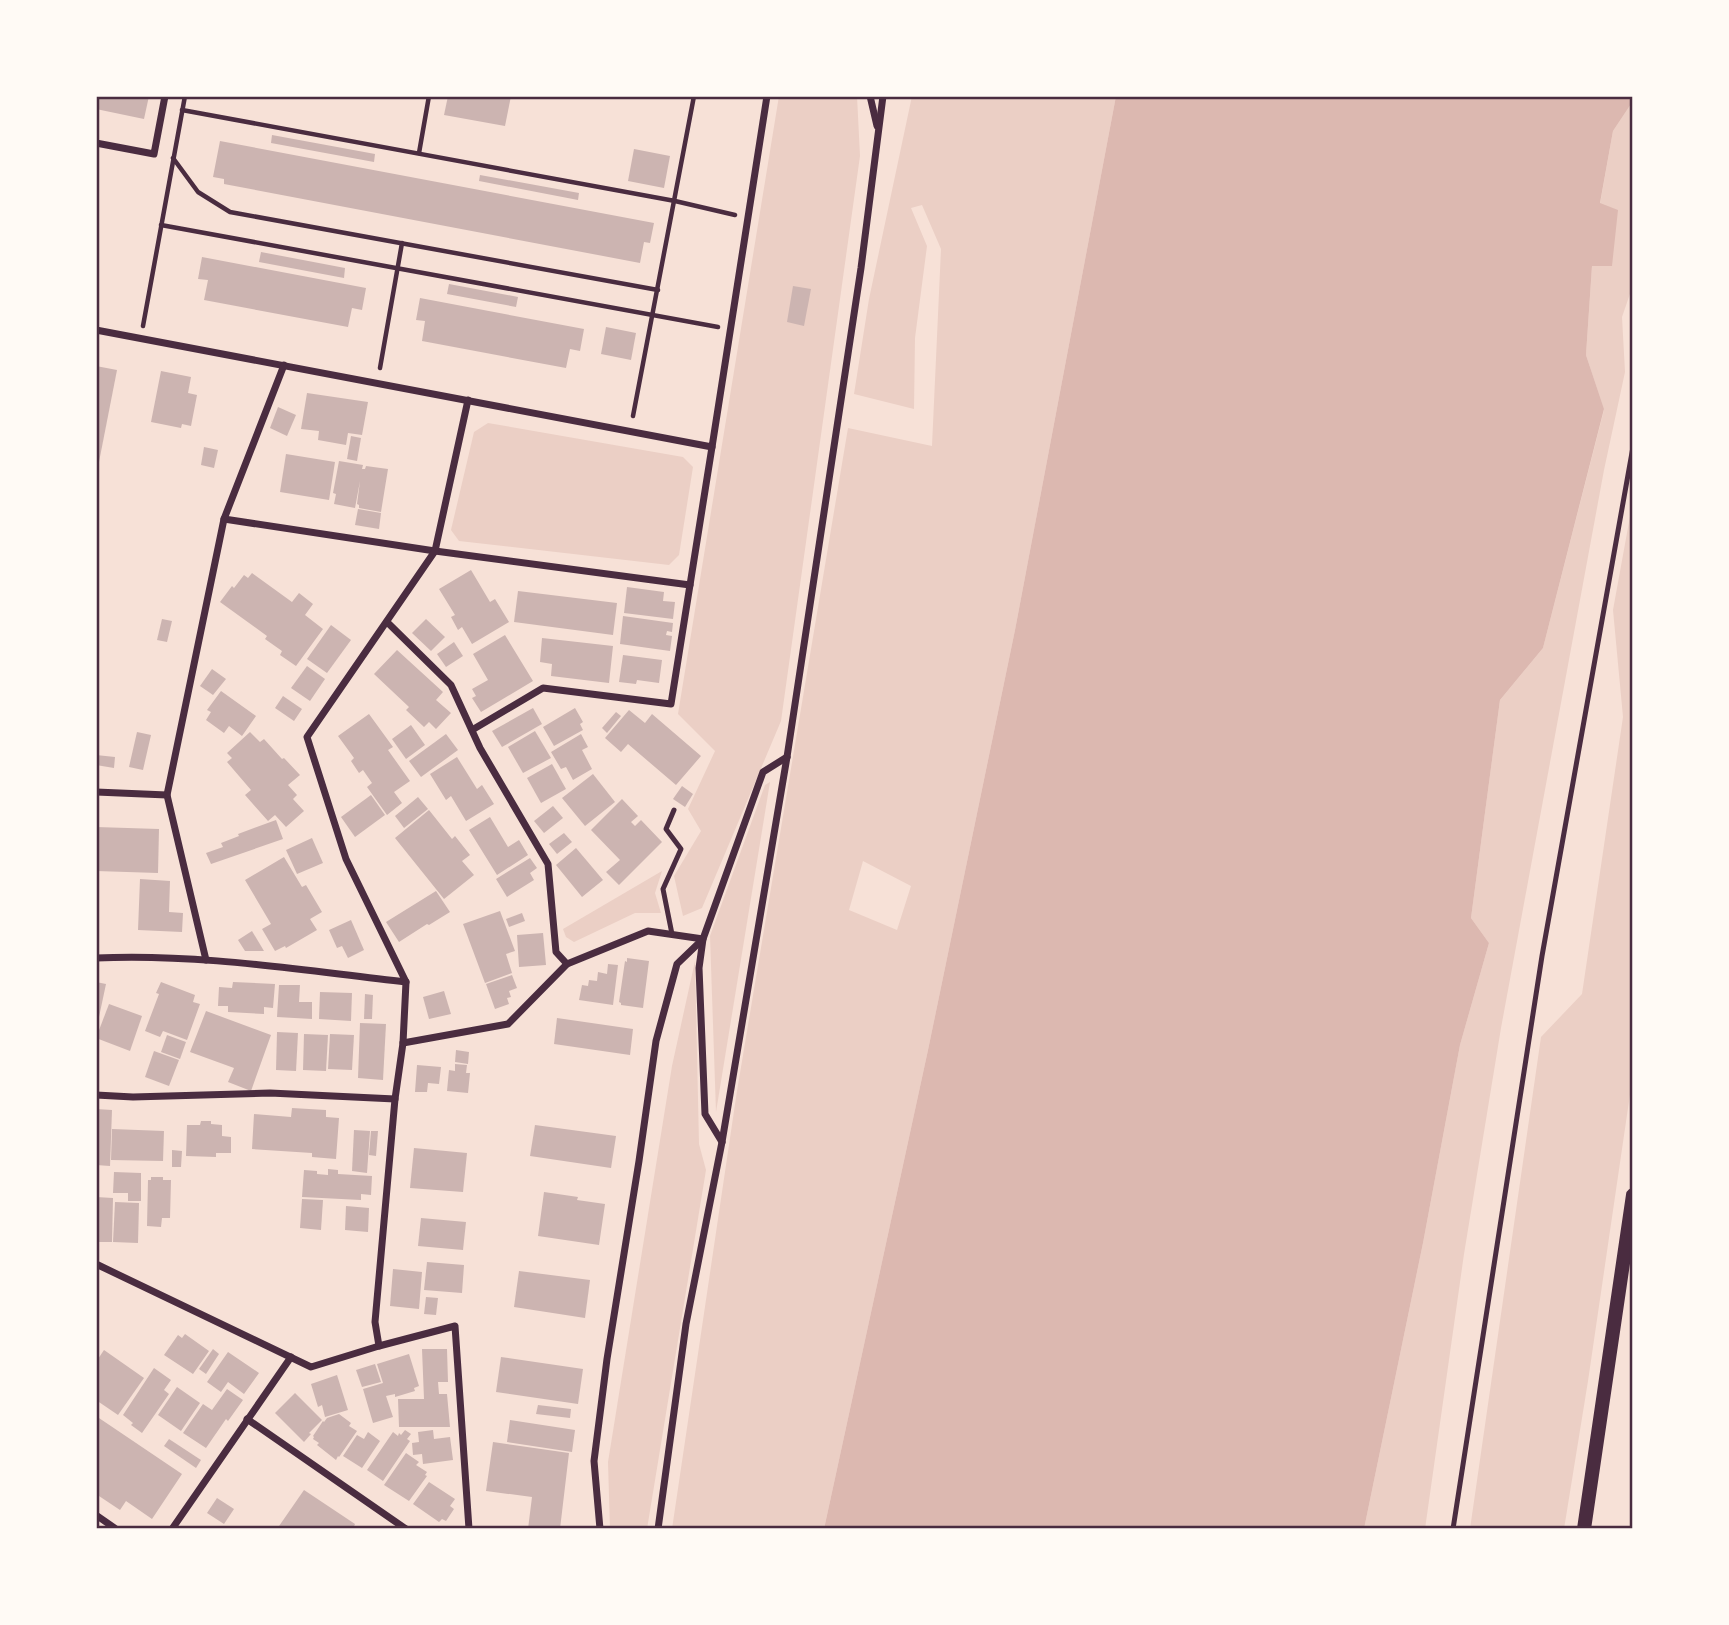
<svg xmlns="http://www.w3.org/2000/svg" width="1729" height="1625" font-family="Poppins,sans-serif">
<rect width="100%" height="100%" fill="#f7e1d7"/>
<g fill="#ebcfc5" fill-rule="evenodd">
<path d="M779,96H857L860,156L781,721L702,908L683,916L674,876L701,831L688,809L715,751L678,714Z"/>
<path d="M912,96H1116L1015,630L928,1050L824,1529H672L737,1091L848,428L932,446L941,249L922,205L911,208L927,246L915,338L914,409L854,394L869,299ZM863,861L911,886L897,930L849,910Z"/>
<path d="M1631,104H1633V285L1622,317L1625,372L1604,470L1501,1028L1464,1254L1425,1529H1364L1423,1243L1460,1045L1489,943L1471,918L1500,700L1543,648L1604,410L1586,355L1592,266L1612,265L1600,204L1613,131Z"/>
<path d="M488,423L683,457L693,467L679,555L669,565L459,541L451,530L474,432Z"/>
<path d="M1633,500V1074L1588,1381L1564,1529H1470L1541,1037L1582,994L1623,717L1613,610Z"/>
<path d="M770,782L716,1112L710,936L765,785Z"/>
<path d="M662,871L655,893L661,913H635L574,942L566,937L563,929Z"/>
<path d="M695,961L699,1144L706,1170L647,1529H610L608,1462L672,1066Z"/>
</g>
<path fill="#dcb8b0" d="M1116,96H1633V101L1613,131L1600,203L1618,210L1612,266H1592L1586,355L1604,409L1543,648L1500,700L1471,918L1489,943L1460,1045L1423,1243L1364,1529H824L928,1050L1015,630Z"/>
<g fill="#ccb4b1">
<path d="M99,96H149L144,119L96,109Z"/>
<path d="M448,96H511L505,126L444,115Z"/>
<path d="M272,135L375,154L374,162L271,143Z"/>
<path d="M220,141L654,223L650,243L644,242L640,263L224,184V179L213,177Z"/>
<path d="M634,149L670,156L664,188L628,181Z"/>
<path d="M480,175L579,193L578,200L479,181Z"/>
<path d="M261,252L345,268L344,278L259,262Z"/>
<path d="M202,257L366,288L362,310L352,308L348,327L204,300L208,280L198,279Z"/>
<path d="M449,284L518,297L516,307L447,294Z"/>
<path d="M793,286L811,289L804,326L787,322Z"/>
<path d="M420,298L584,329L580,351L570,349L566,368L422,341L425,321L416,320Z"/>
<path d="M606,327L636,333L631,360L601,354Z"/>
<path d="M96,366L117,370L98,467H96Z"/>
<path d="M161,371L191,377L188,393L197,395L191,426L182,424L181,428L151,422Z"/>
<path d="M307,393L368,402L362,435L348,433L346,445L318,440L319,431L301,429Z"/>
<path d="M278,407L296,415L287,436L270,428Z"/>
<path d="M351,436L361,438L357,461L347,459Z"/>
<path d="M204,447L218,450L214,468L201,465Z"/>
<path d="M286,454L335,462L329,500L280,492Z"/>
<path d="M339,461L363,465L362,469H365L366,466L388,469L381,512L359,508V505L357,504L360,481L355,508L334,504L336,494L333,493Z"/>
<path d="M358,509L381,513L379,529L355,525Z"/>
<path d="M471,570L490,602L495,599L509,622L472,644L462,627L458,630L451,617L455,615L439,589Z"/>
<path d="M252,573L292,602L299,593L313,604L305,615L323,629L296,666L280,655L282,651L265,639L267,636L220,602L232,586L234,588L244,575L248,578Z"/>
<path d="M627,587L664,592L663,601L675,602L673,619L624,613Z"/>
<path d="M518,591L617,603L613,635L514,622Z"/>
<path d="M623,616L673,623L672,632L667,631L666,635L672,636L670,651L620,644Z"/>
<path d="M162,619L172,621L167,642L157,640Z"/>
<path d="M426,619L445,637L431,651L412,633Z"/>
<path d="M331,625L351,640L327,673L307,659Z"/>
<path d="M505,635L533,681L481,712L472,698L476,696L472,689L488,680L473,654Z"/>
<path d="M542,638L613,646L609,683L551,676L552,664L540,662Z"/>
<path d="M454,642L463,656L446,667L437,654Z"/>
<path d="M397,650L443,692L436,700L451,713L436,729L429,722L424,727L406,710L409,707L374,674Z"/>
<path d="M623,655L662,660L659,683L637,680L636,684L619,682Z"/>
<path d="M307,666L325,679L310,701L291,688Z"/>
<path d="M212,669L226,679L213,695L200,686Z"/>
<path d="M221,691L256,716L242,736L229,726L224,733L206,720L211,712L207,710Z"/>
<path d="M283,696L302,709L294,721L275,708Z"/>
<path d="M533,708L542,724L502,747L492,731Z"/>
<path d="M575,708L583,722L580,724L583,730L554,746L543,727Z"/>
<path d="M629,710L645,723L652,714L701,756L676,785L628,744L621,752L605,738Z"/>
<path d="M616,712L621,716L607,733L602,728Z"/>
<path d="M369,714L393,747L388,750L410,781L394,792L402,803L387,815L367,787L372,783L363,770L359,773L351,761L354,758L338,736Z"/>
<path d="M411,725L425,745L406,759L392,739Z"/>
<path d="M535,731L551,758L523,773L508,747Z"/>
<path d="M137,732L151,735L143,770L129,767Z"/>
<path d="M250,732L260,742L264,739L282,759L284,758L300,775L288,785L297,795L293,799L304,811L286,827L275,815L268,821L245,795L251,790L227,762L232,758L227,753Z"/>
<path d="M446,734L458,750L421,777L409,761Z"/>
<path d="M581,734L588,747L582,750L592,769L573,780L566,767L561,769L551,752Z"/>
<path d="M96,755L115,757L114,768L96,765Z"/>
<path d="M457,757L477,789L482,785L494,804L466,821L451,796L446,800L430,774Z"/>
<path d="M552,764L566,789L541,803L527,778Z"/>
<path d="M593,774L615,802L585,826L562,798Z"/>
<path d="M682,786L693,794L685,807L673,799Z"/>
<path d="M371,795L385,815L355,837L341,817Z"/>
<path d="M418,797L428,809L404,828L395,816Z"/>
<path d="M622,799L638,816L631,822L635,826L641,820L662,842L619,885L606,872L620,860L591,830Z"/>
<path d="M553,806L563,818L544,833L534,821Z"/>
<path d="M429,810L452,839L455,836L470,855L462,861L474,875L444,899L395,838Z"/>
<path d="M490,817L508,847L519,840L528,855L497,875L469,830Z"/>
<path d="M276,820L283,839L211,864L206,853L223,847L221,843L239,836L238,834Z"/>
<path d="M96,827L159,829L158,873L96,871Z"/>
<path d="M564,833L572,842L557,854L549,844Z"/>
<path d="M312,838L323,863L297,874L286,850Z"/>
<path d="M576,848L603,880L582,897L556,865Z"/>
<path d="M284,857L302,887L306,885L322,912L310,919L317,930L286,948L285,946L275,951L262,929L271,924L245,880Z"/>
<path d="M530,858L537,868L530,873L534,880L507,897L496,879Z"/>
<path d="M140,879L170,881L169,912L183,913L182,932L138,930Z"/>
<path d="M436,891L450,912L429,925L427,924L399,942L386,922Z"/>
<path d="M500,911L515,951L506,954L512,973L485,983L463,924Z"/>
<path d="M522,913L525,921L509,927L506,919Z"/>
<path d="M351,920L364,950L348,958L342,946L337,948L329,930Z"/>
<path d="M252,931L264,951H245L238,940Z"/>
<path d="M543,933L546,965L519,967L517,935Z"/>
<path d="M627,958L649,961L643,1008L621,1005V1003L619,1002L625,961L627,962Z"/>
<path d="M608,964L618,965L613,1005L579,1000L582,985L588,986L589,980L597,981L598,972L607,974Z"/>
<path d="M512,975L517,988L509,991L511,997L507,998L509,1004L495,1009L486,984Z"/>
<path d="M96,982L106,984L99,1017H96Z"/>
<path d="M161,982L195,995L193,1002L200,1004L187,1040L163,1031L160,1037L145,1031L159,994L156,993Z"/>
<path d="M233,982L275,984L273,1008L264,1007V1014L228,1012V1006H218L219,987L232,988Z"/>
<path d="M279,985H300L299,1002H312V1019L277,1017Z"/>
<path d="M444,991L451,1014L429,1019L423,997Z"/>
<path d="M320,992L352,993L351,1021L319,1019Z"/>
<path d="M365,994L373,995L372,1019H364Z"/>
<path d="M109,1004L142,1016L130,1051L96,1038Z"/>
<path d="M206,1011L271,1035L251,1091L228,1082L234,1068L190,1052Z"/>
<path d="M557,1018L633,1029L630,1055L554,1044Z"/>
<path d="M360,1023L386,1024L383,1080L358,1078Z"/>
<path d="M277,1032L298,1033L296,1071L276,1070Z"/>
<path d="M304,1034L328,1035L326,1071L303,1070Z"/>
<path d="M330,1034L354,1035L352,1070L328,1069Z"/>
<path d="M167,1035L186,1042L180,1059L161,1052Z"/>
<path d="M456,1050L469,1052L468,1064L455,1062Z"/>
<path d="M154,1051L179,1060L169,1086L145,1077Z"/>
<path d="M455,1064L467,1065L466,1073H470L468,1093L447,1091L449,1070L455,1071Z"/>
<path d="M417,1065L441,1067L439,1084L428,1083L427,1092H415Z"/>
<path d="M292,1108L326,1110V1117L339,1118L336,1159L312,1157V1153L252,1149L254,1114L291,1117Z"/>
<path d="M96,1109L112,1110L110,1166L96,1165Z"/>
<path d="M201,1121H211V1124L222,1125V1136L231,1137V1153H216V1157L186,1156L187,1125H200Z"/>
<path d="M535,1125L616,1136L611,1168L530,1156Z"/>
<path d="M112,1129L164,1131L163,1161L111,1160Z"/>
<path d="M354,1130L370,1131L367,1173L352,1171Z"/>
<path d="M371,1131H378L376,1156L369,1155Z"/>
<path d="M414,1148L467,1153L463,1192L410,1188Z"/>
<path d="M172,1150L182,1151L181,1167H172Z"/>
<path d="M328,1169L338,1170V1174L372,1176L371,1195L361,1194V1200L302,1197L304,1170L317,1171V1174L328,1175Z"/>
<path d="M114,1172L141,1173V1201H128V1193H113Z"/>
<path d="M151,1177H163V1180H171L170,1218H162L161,1227L147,1226L148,1180H151Z"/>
<path d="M544,1192L578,1197L577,1200L605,1204L599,1245L538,1236Z"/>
<path d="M96,1197L113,1198L112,1242H96Z"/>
<path d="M302,1199L323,1200L321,1230L300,1228Z"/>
<path d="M115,1202L139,1203L138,1243L113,1242Z"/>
<path d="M346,1206L369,1208L368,1232L345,1230Z"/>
<path d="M421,1218L466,1222L463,1250L418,1246Z"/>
<path d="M427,1262L464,1265L462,1293L424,1290Z"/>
<path d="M393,1269L422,1272L419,1309L390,1306Z"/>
<path d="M519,1271L590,1280L585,1318L514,1307Z"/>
<path d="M426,1297L438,1298L436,1315L424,1314Z"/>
<path d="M185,1334L209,1351L193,1374L164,1355L178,1335L182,1338Z"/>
<path d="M213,1349L219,1354L206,1374L199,1369Z"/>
<path d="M422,1349H447L448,1382H438L439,1394H447L450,1427H399L398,1399H424Z"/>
<path d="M104,1350L144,1378L118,1415L96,1400V1362Z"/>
<path d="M228,1352L259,1373L244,1394L228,1382L221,1392L207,1382Z"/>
<path d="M409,1354L419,1386L414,1388L415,1391L395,1397V1394L386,1396L393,1417L373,1423L363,1389L383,1383L377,1364Z"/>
<path d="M501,1357L583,1369L578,1404L496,1392Z"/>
<path d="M375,1364L381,1382L362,1387L356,1370Z"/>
<path d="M154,1368L171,1380L164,1390L169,1394L142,1433L131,1425L133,1423L123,1415Z"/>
<path d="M337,1375L348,1410L325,1417L322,1405L318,1407L311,1384Z"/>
<path d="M177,1387L200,1403L181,1431L158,1415Z"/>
<path d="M227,1389L243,1400L228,1421L226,1419L206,1448L183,1433L203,1404L212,1410Z"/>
<path d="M295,1393L322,1420L309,1433L311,1434L304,1442L275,1413Z"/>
<path d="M538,1405L571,1409L570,1418L536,1414Z"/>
<path d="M339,1414L351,1423L349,1426L357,1431L339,1457L338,1456L336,1460L317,1445L319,1443L313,1439L314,1437L313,1436L323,1421L324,1422L327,1418Z"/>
<path d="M96,1416L182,1474L152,1519L126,1501L120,1510L96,1494Z"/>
<path d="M510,1420L575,1430L572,1452L507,1442Z"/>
<path d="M405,1430L411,1434L407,1439L410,1441L383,1481L367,1470L393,1432L398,1436L399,1433L401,1435Z"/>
<path d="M433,1430L434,1439L450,1437L453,1460L423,1464L422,1454L413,1455L412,1443L419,1442L418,1432Z"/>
<path d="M368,1432L380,1441L362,1468L343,1456L357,1435L364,1439Z"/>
<path d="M169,1439L201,1460L196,1468L164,1446Z"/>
<path d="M493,1442L569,1453L560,1529H528L532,1497L486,1491Z"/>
<path d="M406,1453L419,1462L416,1465L427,1472L425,1475L427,1476L409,1501L384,1485Z"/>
<path d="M429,1482L455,1499L450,1506L454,1509L446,1521L442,1519L439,1522L413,1504Z"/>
<path d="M304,1490L355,1524L353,1529H277Z"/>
<path d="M217,1498L234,1509L224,1524L207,1513Z"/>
</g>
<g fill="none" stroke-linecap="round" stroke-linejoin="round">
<g stroke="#4a2c40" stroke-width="4.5">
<path d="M182,110L675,201L735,215"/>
<path d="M419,153L429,96"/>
<path d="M173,158L198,192L230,212L658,290"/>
<path d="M161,225L718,327"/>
<path d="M143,326L185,96"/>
<path d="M380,368L402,243"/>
<path d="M633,416L694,96"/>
</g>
<g stroke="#4a2c40" stroke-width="5">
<path d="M672,934L663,889L681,849L666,829L674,810"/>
<path d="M1453,1529L1542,956L1633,447"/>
</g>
<g stroke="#4a2c40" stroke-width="7">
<path d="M870,96L877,126"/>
<path d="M96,143L154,154L165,96"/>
<path d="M96,330L712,447L767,96"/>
<path d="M224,519L435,551L690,585"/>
<path d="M387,622L451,685L480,748L548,864L556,952L567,964"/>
<path d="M472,730L543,688L671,704L712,447"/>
<path d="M96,792L167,795"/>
<path d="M96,958C198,953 305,971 406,982"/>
<path d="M206,960L167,795L224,519L284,365"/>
<path d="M403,1043L508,1024L567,964L648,931L703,939L699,968L705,1114L722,1142"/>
<path d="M96,1095L133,1097L270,1093L395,1099"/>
<path d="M96,1264L311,1367L379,1346L455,1326L469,1529"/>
<path d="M379,1346L375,1322L395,1099L403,1043L406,982L346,859L307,737L435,551L468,400"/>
<path d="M247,1419L406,1529"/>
<path d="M96,1515L116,1529"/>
<path d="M172,1529L291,1357"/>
<path d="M600,1529L594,1461L607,1359L639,1161L656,1041L677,964L703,939L763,772L787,757"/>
<path d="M658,1529L686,1324L722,1142L787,757L861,268L883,96"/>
</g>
<path stroke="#4a2c40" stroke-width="14" d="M1584,1529L1633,1195"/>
</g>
<rect width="1729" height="1625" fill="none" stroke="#fffaf5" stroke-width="196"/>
<rect x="98" y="98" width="1533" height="1429" fill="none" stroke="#4a2c40" stroke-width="2.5"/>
</svg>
